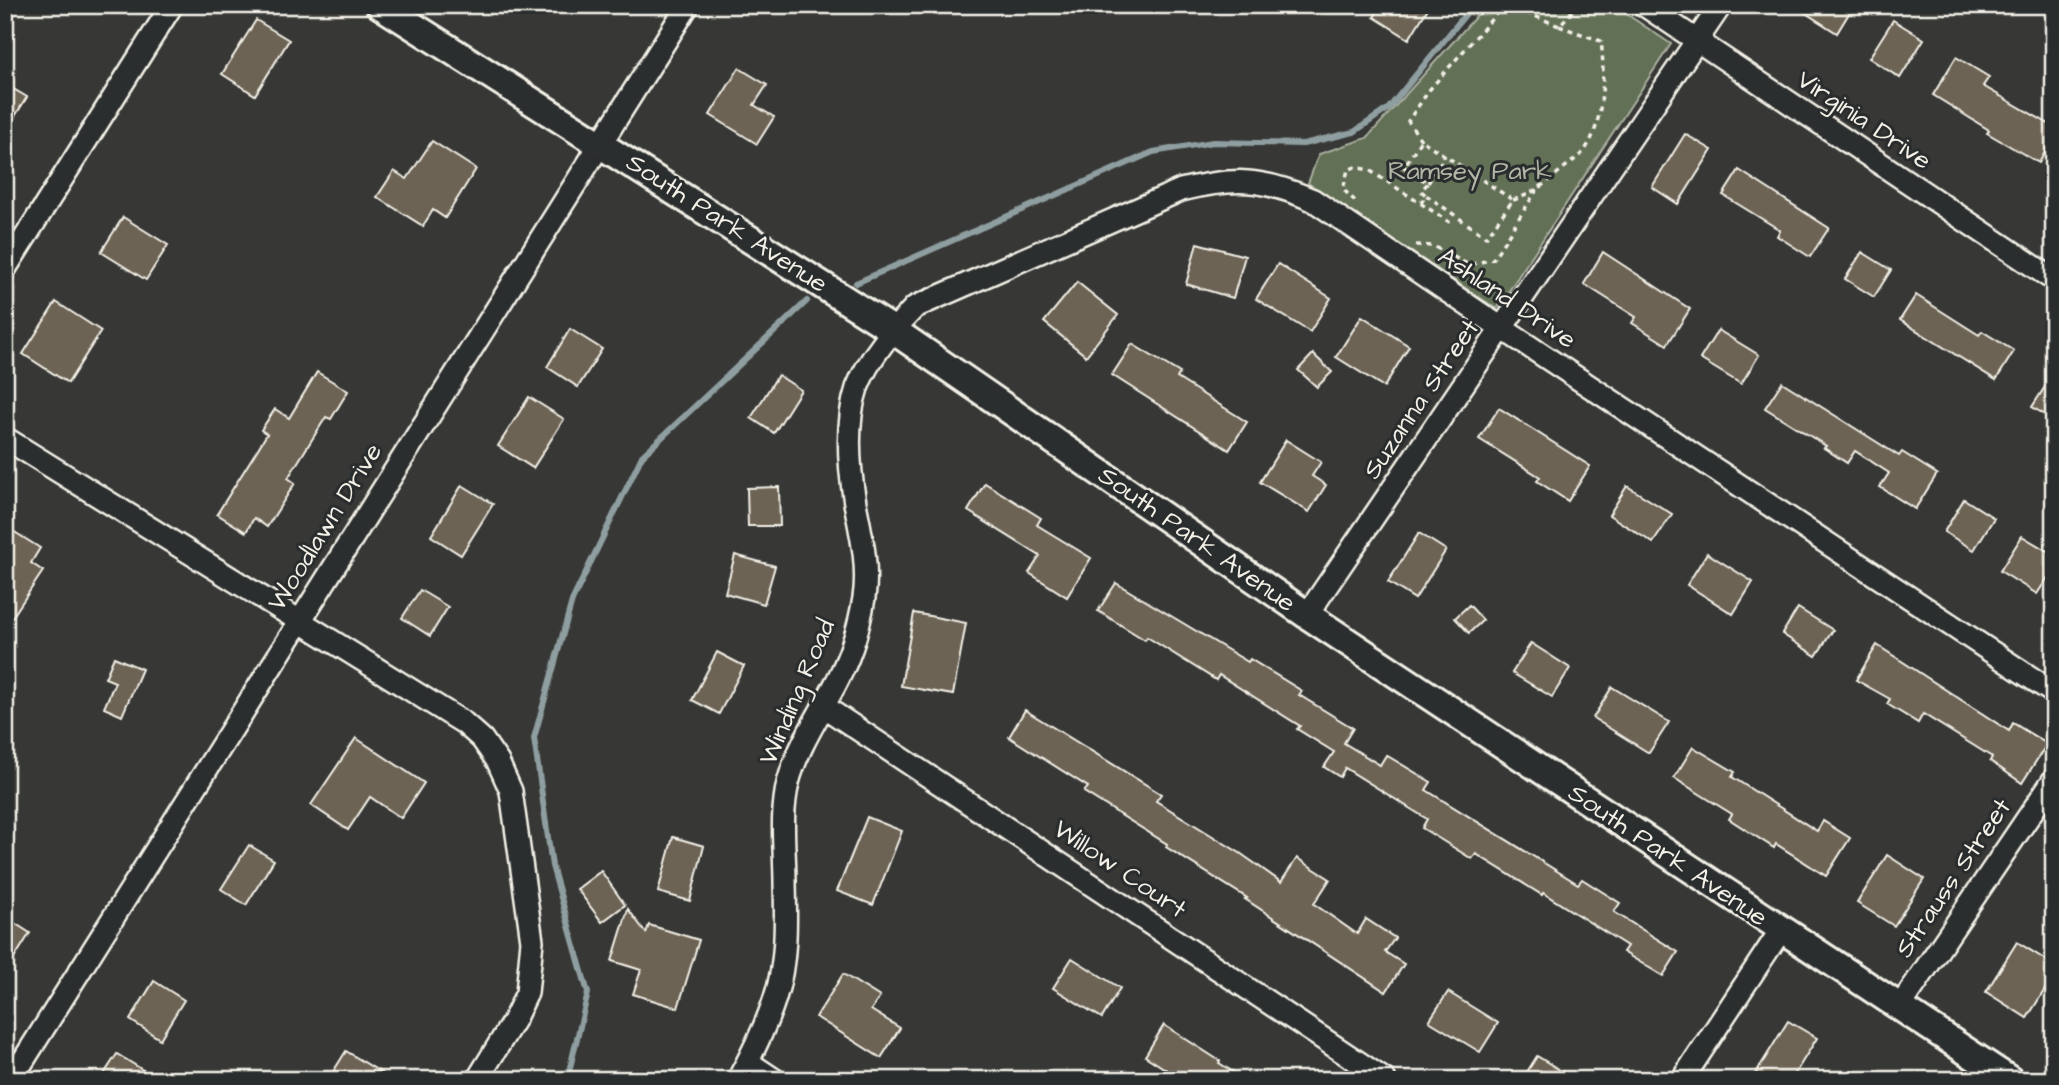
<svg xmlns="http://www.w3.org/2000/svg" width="2059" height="1085" font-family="'Architects Daughter',sans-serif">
<rect width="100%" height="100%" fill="#373836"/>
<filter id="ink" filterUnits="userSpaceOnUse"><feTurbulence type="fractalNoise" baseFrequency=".0143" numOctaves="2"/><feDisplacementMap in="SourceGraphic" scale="14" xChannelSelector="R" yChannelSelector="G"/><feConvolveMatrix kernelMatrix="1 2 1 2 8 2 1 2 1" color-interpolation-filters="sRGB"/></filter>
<g filter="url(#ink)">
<path fill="#627057" stroke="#abb0a0" stroke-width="2" d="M1486,5H1613L1671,44L1497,309L1308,183L1319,154L1367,138Z"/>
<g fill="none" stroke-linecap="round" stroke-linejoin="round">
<g stroke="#8f9ea0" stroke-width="6">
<path d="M856,283L1153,152L1213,142L1303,144L1354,132L1389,108L1473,5"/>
<path d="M567,1080L588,993L552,866L534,738L572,601L642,456L807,301"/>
</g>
</g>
<g fill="#6d6354" stroke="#f4f1e8" stroke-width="2">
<path d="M1382,5H1430L1409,39L1374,17Z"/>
<path d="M1793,5H1854L1837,33Z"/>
<path d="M256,20L289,40L255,95L222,74Z"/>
<path d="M1893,20L1924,39L1900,78L1869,58Z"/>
<path d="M1956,57L1989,77L1983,86L2054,127V136L2039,163L1987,133L1989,130L1933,95Z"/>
<path d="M739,68L767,85L754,105L774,117L757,144L710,115Z"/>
<path d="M5,84L27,97L5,132Z"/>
<path d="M1685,134L1712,150L1678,204L1652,187Z"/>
<path d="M432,141L476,169L445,218L433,210L423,226L377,197L394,171L407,179Z"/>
<path d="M1739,170L1829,228L1810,257L1777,236L1780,230L1723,195Z"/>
<path d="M123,217L168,245L146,280L101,252Z"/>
<path d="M1197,243L1245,256L1233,298L1186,284Z"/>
<path d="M1603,252L1690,309L1667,345L1632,323L1636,317L1584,284Z"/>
<path d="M1862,252L1891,270L1874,297L1845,279Z"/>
<path d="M1278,264L1331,298L1310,332L1256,299Z"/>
<path d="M1077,282L1118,315L1086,356L1044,322Z"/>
<path d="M1916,295L1979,335L1982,331L2014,351L1996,380L1900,320Z"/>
<path d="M56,302L101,331L68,383L23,354Z"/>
<path d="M1362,316L1409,346L1384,387L1336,357Z"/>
<path d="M570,329L602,349L578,387L547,367Z"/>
<path d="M1718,330L1759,355L1741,384L1700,359Z"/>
<path d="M1132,344L1180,373L1177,378L1247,422L1229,450L1112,375Z"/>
<path d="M1313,354L1332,372L1317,387L1298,370Z"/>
<path d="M317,372L348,391L331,419L326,417L288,478L295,483L267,527L254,518L246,532L217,514L267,434L261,430L275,409L289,418Z"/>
<path d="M2054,373V420L2032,407Z"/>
<path d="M778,375L801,390L774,433L751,418Z"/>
<path d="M1782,382L1899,456L1902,452L1937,474L1915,509L1880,487L1889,473L1855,451L1847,463L1824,448L1826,446L1765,408Z"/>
<path d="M529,397L564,419L533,468L498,446Z"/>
<path d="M1499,408L1590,466L1568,501L1537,481L1540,477L1479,439Z"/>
<path d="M1286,440L1321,462L1312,476L1326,485L1309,512L1260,482Z"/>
<path d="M985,483L1041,518L1037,525L1091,558L1067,597L1029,573L1040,556L968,511Z"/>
<path d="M462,485L493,504L461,555L431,536Z"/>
<path d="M1627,486L1672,514L1653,543L1609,515Z"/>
<path d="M779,487L780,526H748L747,488Z"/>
<path d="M1964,499L1994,518L1974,550L1944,532Z"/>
<path d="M5,526L40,548L31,563L43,571L5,628Z"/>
<path d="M1419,533L1446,550L1415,599L1388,582Z"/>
<path d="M2022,536L2054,555V568L2037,594L2000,571Z"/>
<path d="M1707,553L1753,582L1733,614L1687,585Z"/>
<path d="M735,555L775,566L764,604L725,593Z"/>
<path d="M1116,583L1248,662L1250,659L1302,691L1299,695L1353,728L1344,743L1380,765L1386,755L1431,782L1426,790L1578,884L1582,879L1620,903L1614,912L1678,952L1663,976L1623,952L1627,946L1543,893L1542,895L1476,854L1472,859L1422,828L1427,819L1345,768L1340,777L1324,767L1334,752L1297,729L1300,726L1219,675L1216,680L1147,637L1145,640L1098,611Z"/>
<path d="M420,590L448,607L430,636L402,618Z"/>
<path d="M1469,605L1483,620L1469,633L1455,618Z"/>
<path d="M1798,608L1833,630L1816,656L1782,634Z"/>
<path d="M914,613L966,623L953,695L901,686Z"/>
<path d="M1531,643L1570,668L1552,697L1512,673Z"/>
<path d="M1877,645L2009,731L2013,723L2047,744L2022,783L1990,761L1992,757L1923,714L1918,723L1887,704L1890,699L1856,680Z"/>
<path d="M717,652L744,666L719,714L692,700Z"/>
<path d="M114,657L142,669L122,716L104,708L115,682L105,678Z"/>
<path d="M1612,687L1669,722L1649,753L1593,718Z"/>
<path d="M1025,710L1161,794L1156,801L1240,853L1281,882L1297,858L1330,879L1314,904L1357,934L1366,919L1395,938L1385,952L1404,964L1386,992L1245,899L1247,898L1166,847L1167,844L1084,792L1088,787L1009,737Z"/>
<path d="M356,738L424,783L401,818L370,797L348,830L311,805Z"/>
<path d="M1693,747L1735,772L1732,777L1817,831L1823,821L1850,838L1826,876L1776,844L1774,848L1729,819L1732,814L1674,778Z"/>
<path d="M867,817L902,831L873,905L837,891Z"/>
<path d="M673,837L704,846L690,901L658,892Z"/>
<path d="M249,845L274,860L246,905L221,889Z"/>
<path d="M1887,855L1924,879L1894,926L1857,903Z"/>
<path d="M601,871L625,905L602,922L577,889Z"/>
<path d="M628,909L646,933L649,925L699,940L678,1008L633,994L641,970L612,961Z"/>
<path d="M5,917L30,933L5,973Z"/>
<path d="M2017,942L2054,965V975L2027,1018L1986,992Z"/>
<path d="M1072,958L1120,988L1102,1018L1053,988Z"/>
<path d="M843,974L880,997L871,1010L900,1028L881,1058L816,1017Z"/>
<path d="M154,981L184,1000L160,1039L130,1020Z"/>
<path d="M1448,992L1498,1023L1480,1052L1429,1021Z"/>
<path d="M1788,1021L1817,1038L1791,1080H1767L1756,1073Z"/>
<path d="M1164,1025L1220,1061L1219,1063L1246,1080H1165L1170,1072L1145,1056Z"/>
<path d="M346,1051L393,1080H328Z"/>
<path d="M117,1054L159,1080H100Z"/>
<path d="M1537,1056L1576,1080H1522Z"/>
</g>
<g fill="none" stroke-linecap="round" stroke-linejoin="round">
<defs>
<g id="minor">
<path d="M1644,5L2054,280"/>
<path d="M5,269L172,5"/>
<path d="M5,438L464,723L482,739L498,762L511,791L532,941L527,993L514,1020L477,1080"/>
<path d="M1307,615L1721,5"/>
<path d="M823,706L1385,1080"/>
<path d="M1899,1008L2054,779"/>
<path d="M748,1062L775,1080"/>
<path d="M11,1080L688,5"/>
<path d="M738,1080C752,1054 766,1026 775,998C787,962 786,920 785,883C785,849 780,816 788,783C798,744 824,709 841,673C852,651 860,622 864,598C869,566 861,534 855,503C849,467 845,424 857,388C869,357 893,330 915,307L1181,190C1236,177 1261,178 1313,200L1503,329L2054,693"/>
<path d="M1682,1080L1781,930"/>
</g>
<path id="tertiary" d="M380,5L893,330L1307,615L2010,1080"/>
</defs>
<use href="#minor" stroke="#f4f1e8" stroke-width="26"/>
<use href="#tertiary" stroke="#f4f1e8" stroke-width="32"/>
<g stroke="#f4f1e8" stroke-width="3.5" stroke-dasharray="5 5" stroke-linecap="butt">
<path d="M1508,5L1559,26L1578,5"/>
<path d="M1421,140L1408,121L1430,89L1504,5"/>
<path d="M1428,183L1445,155"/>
<path d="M1513,200C1531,195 1545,184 1559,172C1567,165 1577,159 1584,151C1604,126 1605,71 1601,41L1559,26"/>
<path d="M1355,201L1343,189L1348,170L1355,167L1369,170L1454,225"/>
<path d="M1421,203L1426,195L1486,237L1513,200L1421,140L1404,167L1428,183L1421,191L1426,195"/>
<path d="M1416,245L1433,246L1469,265L1493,259L1538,188"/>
</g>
<use href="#minor" stroke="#2a2d2e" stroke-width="21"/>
<use href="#tertiary" stroke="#2a2d2e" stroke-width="26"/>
</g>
</g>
<g text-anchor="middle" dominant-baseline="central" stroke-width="6" stroke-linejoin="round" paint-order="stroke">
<g font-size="26" fill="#f4f1e8" stroke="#2a2d2e">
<text transform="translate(1864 120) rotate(34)">Virginia Drive</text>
<text transform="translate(727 223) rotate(33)">South Park Avenue</text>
<text transform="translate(1507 298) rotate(34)">Ashland Drive</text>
<text transform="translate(1421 399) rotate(-56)">Suzanna Street</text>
<text transform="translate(325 527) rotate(-58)">Woodlawn Drive</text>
<text transform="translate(1197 539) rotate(35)">South Park Avenue</text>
<text transform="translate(797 692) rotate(-67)">Winding Road</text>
<text transform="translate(1668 855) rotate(34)">South Park Avenue</text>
<text transform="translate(1120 869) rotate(34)">Willow Court</text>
<text transform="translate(1953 878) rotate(-56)">Strauss Street</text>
</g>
<g font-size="26" fill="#b2b7a7" stroke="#2a2d2e">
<text x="1470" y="171">Ramsey Park</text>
</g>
</g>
<rect width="2059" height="1085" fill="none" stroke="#2a2d2e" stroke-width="28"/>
<rect x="14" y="14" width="2031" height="1057" fill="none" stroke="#f4f1e8" stroke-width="2.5" filter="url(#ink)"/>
</svg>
